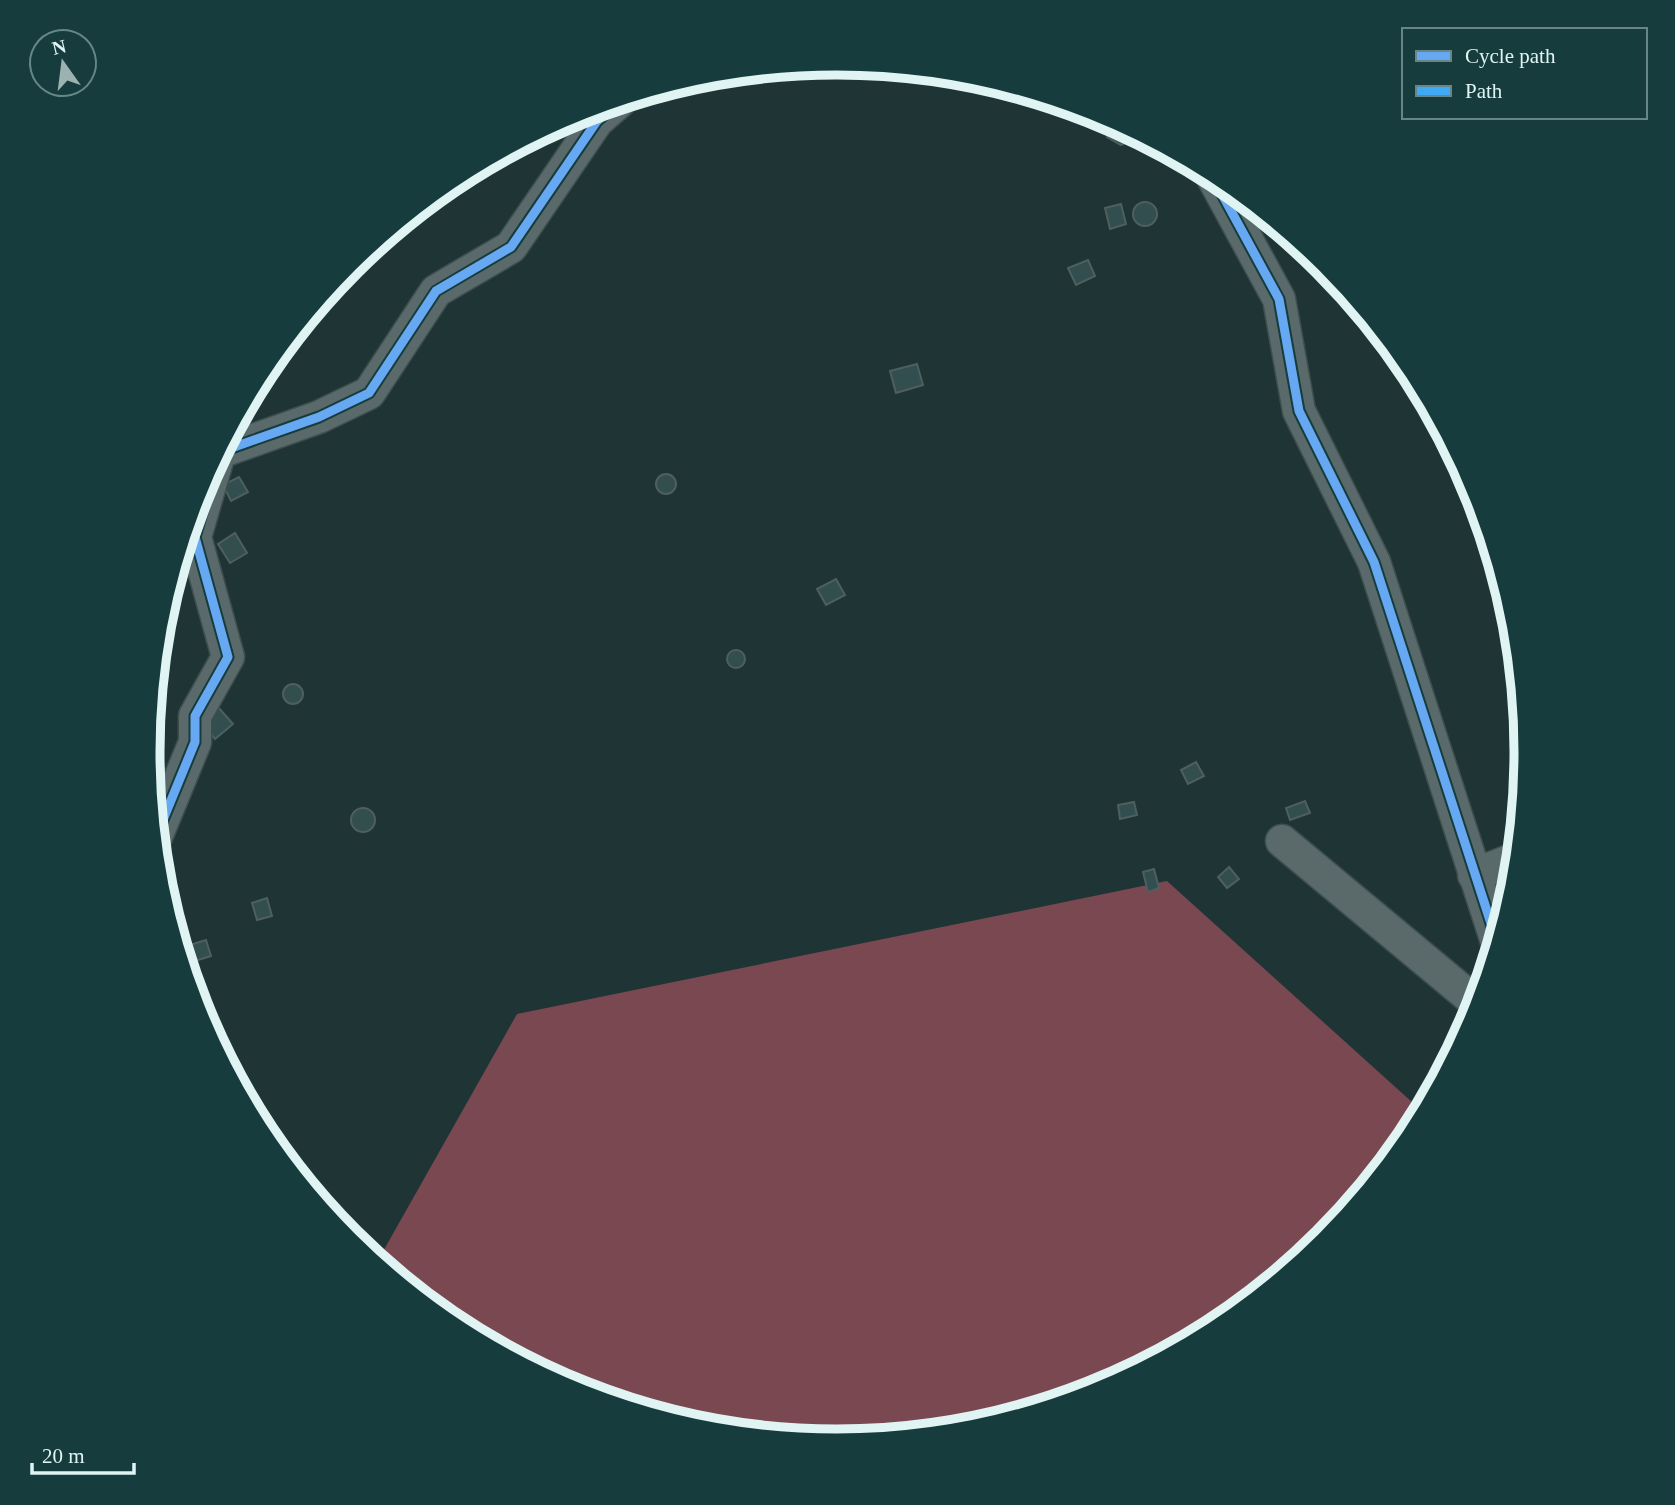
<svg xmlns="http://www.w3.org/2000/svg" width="1675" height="1505" font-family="Georgia,serif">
<rect width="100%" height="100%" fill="#1f3434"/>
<path fill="#794851" d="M1167,881L1423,1112L1411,1136L1325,1240L1220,1326L1101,1390L972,1429L837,1442L703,1429L573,1389L454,1326L377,1262L517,1014Z"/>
<g fill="#324e4f" stroke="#4f5f5f" stroke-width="2">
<path d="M1111,121L1132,132L1129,141L1121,145L1107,137Z"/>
<circle cx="1145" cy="214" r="12"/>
<path d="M1121,204L1126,224L1110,229L1105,208Z"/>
<path d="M1088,260L1095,276L1076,285L1068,268Z"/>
<path d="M917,364L923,385L896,393L890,371Z"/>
<circle cx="666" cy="484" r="10"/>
<path d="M239,477L248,492L231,501L223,485Z"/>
<path d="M235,533L247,553L230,563L218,544Z"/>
<path d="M836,579L845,595L826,605L817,589Z"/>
<circle cx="736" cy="659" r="9"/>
<circle cx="293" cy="694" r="10"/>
<path d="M218,707L233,724L215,739L201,722Z"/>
<path d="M1196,762L1204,776L1188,784L1181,770Z"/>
<path d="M1305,801L1310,813L1290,820L1286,808Z"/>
<path d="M1134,802L1137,815L1120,819L1118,805Z"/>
<circle cx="363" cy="820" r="12"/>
<path d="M1229,867L1239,879L1227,888L1218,877Z"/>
<path d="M1154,869L1159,888L1148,892L1143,872Z"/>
<path d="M267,898L272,916L257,920L252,903Z"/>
<path d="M206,940L211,956L195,961L190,945Z"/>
</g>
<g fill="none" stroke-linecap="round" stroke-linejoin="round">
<defs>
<g id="minor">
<path d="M1211,174L1279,299L1299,411L1374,562L1497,942"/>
<path d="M220,452L319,417L369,393L436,291L511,247L597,121L620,101"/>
<path d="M156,837L195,742V716L228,657L195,537L219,454"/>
<path d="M1282,841L1478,1004"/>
<path d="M1474,875L1517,858"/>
</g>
</defs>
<use href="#minor" stroke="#3e4e4e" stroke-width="35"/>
<use href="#minor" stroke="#5a6a6a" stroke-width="32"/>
<path stroke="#3fa9f5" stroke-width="7" stroke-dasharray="14 7" stroke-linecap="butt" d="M151,720L158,746L151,785"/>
<defs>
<g id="cycleway">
<path d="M1211,174L1279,299L1299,411L1374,562L1497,942"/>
<path d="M220,452L319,417L369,393L436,291L511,247L597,121L620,101"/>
<path d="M156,837L195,742V716L228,657L195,537L219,454"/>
</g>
</defs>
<use href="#cycleway" stroke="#163c3d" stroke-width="13"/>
<use href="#cycleway" stroke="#66a8f1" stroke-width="9"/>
</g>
<path d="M0 0H1675V1505H0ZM160 752a677 677 0 1 1 1354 0a677 677 0 1 1-1354 0Z" fill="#163c3d" fill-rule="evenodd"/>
<path fill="none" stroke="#e0f4f4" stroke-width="9" d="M160 752a677 677 0 1 1 1354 0a677 677 0 1 1-1354 0Z"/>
<rect x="1402" y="28" width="245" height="91" fill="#163c3d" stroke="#678686" stroke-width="2"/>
<rect x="1416" y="51" width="35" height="10" fill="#66a8f1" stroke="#678686" stroke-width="2"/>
<text x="1465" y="63" font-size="21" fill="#e0f4f4">Cycle path</text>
<rect x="1416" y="86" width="35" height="10" fill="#3fa9f5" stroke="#678686" stroke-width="2"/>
<text x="1465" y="98" font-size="21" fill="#e0f4f4">Path</text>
<g transform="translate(63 63) rotate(346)"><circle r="33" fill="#163c3d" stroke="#678686" stroke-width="2"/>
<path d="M0-5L12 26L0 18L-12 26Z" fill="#9cb1b1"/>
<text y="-10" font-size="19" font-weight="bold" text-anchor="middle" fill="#e0f4f4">N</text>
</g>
<path d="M32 1463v10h102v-10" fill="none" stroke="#e0f4f4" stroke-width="3.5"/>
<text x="42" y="1463" font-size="21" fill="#e0f4f4" stroke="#163c3d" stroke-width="5" paint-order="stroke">20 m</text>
</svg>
